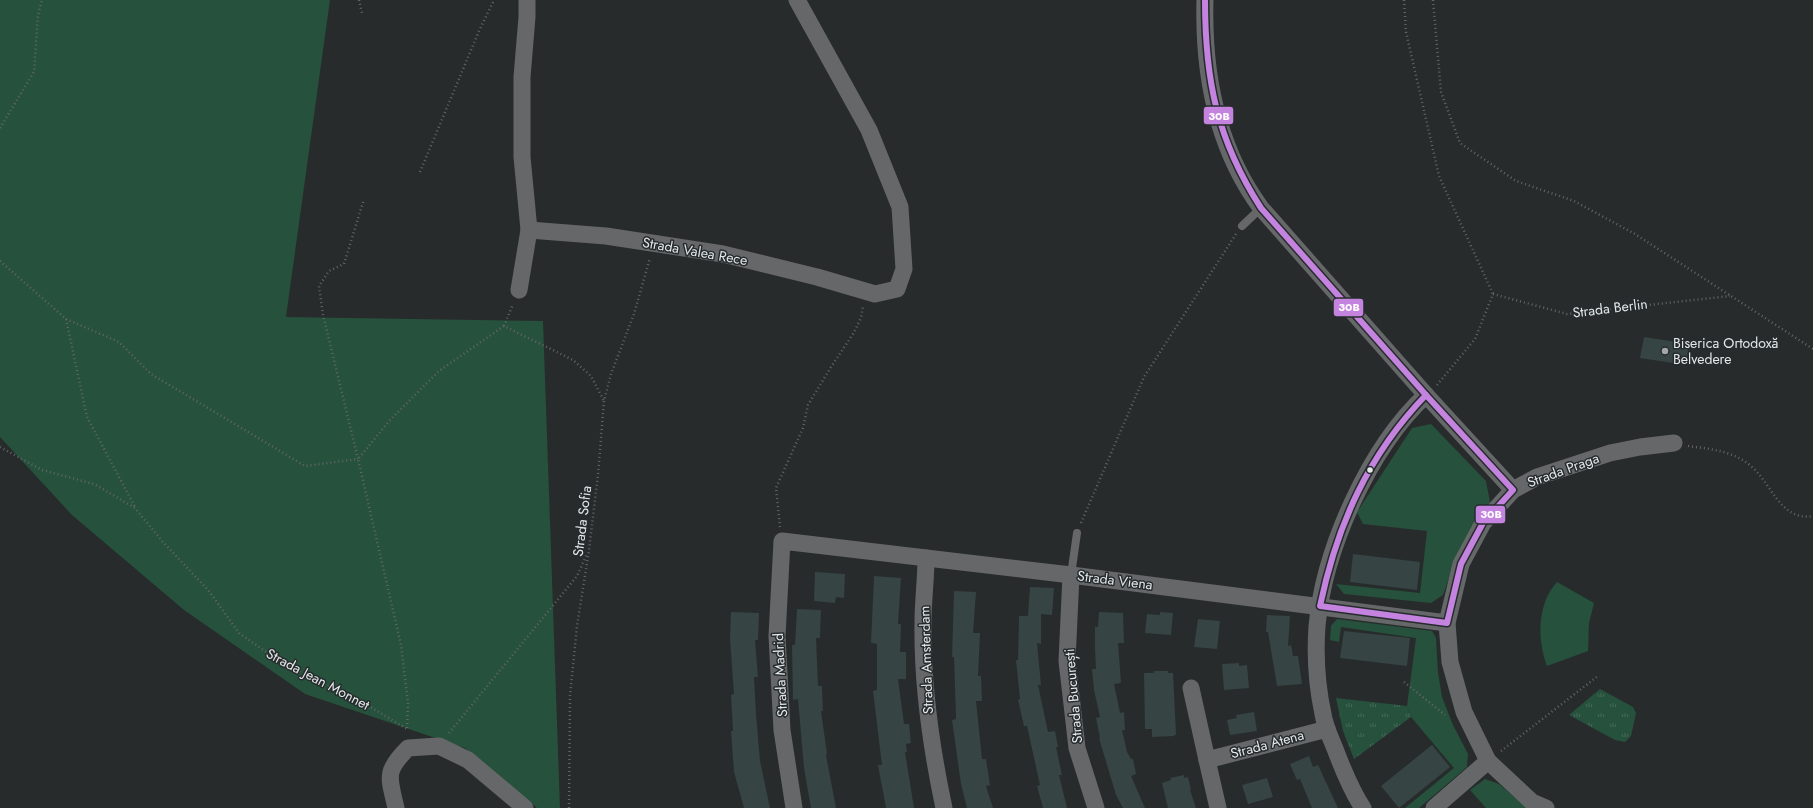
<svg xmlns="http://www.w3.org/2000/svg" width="1813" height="808" font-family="Jost,sans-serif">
<defs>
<pattern id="park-tufts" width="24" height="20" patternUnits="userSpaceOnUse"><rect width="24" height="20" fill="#26513c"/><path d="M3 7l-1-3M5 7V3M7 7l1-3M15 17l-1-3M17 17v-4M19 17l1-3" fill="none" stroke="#456a58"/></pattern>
</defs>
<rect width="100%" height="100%" fill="#272b2c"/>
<g fill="#26513c">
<path d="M0,0H330L286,317L543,321L560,808H537L465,748L305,694L184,610L72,515L0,437Z"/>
<path d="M1431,424L1486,481L1490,502L1459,550L1443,595L1431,603L1344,594L1336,584L1420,593L1427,531L1363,524L1357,512L1412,428Z"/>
<path d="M1557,582L1594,603L1589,623L1588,651L1547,666C1537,639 1537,604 1557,582Z"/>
<path d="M1337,619L1432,631L1436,638L1438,672L1442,697L1453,725L1468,754L1467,767L1419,808H1405L1454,768L1411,717L1407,706L1416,638L1341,627L1339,642L1330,640L1331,626Z"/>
<path d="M1485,779L1499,784L1527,808H1486L1470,790Z"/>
</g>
<g fill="url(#park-tufts)">
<path d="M1600,689L1633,707L1636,713L1631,736L1625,742L1615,740L1569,715Z"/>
<path d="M1336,698L1407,706L1411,717L1354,759L1343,731Z"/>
</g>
<g fill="#364443">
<path d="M1644,337L1689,344L1686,365L1640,358Z"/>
<path d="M1353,554L1420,562L1417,590L1350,582Z"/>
<path d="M815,572L845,574L844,598L836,597L835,603L814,601Z"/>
<path d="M874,576L901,578L898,624H901L900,652H906V679H898L904,724H909L911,743L906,744L907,752H905L914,808H886L878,765H882L873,691L877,690V644L871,643Z"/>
<path d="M1030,587L1054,588L1052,615L1041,614V644L1037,643L1041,685H1038L1048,732L1055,731L1058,747H1056L1062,775H1059L1067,808H1043L1037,786L1040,785L1027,726H1024L1018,700L1020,699L1016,660H1018L1019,616H1028Z"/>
<path d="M954,591L976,592L973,633H980L978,676H981L982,701H976L982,759H986L990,785L986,786L993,808H967L961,784L952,720L956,719V718L954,657H952Z"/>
<path d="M797,609L821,610L820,638H816L818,686H822L823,711H821L827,754L826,755L836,808H811L804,768L798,699L793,700L792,645H795Z"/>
<path d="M731,612L759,613L758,640H755L758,677H754L756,714L760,761L770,808H744L734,772L731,731H733L731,695L734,694L730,639Z"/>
<path d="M1099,612L1123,613L1124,643H1118L1121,683L1114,684L1120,713L1124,712L1125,730H1122L1127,752L1131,759H1133L1136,774L1131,776L1145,808H1123L1116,795L1099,738H1100L1096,718L1100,717L1094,690L1092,669H1096L1095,649V627H1098Z"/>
<path d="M1160,612L1173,613L1171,635L1145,633L1147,614L1160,615Z"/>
<path d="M1267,615L1290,616L1288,646L1291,645L1293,656H1298L1302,684L1277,686L1268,632H1266Z"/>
<path d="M1198,619L1220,621L1217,649L1194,647Z"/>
<path d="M1344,631L1410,638L1407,666L1340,658Z"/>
<path d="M1239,663V666L1247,665L1249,688L1224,690L1222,664Z"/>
<path d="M1154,671H1168V673H1173L1176,735H1174V736L1152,737V729H1145L1144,673H1154Z"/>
<path d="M1254,712L1257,731L1230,735L1227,720L1237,718L1236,715Z"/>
<path d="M1432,745L1450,767L1399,808L1381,786Z"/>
<path d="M1309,756L1313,767L1318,765L1338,808H1312L1300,779L1297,780L1290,764Z"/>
<path d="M1184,775V778L1188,777L1191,790H1190L1196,808H1168L1162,783L1171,780L1170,778Z"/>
<path d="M1267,778L1273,797L1248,804L1242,785Z"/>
</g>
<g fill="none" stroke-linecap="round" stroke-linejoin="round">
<g stroke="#636667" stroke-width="2.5" stroke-dasharray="1 3" stroke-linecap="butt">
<path d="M359,0L362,13"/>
<path d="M1404,0L1406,32L1439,176L1493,294"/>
<path d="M1433,0L1441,92L1460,143L1516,181L1574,201L1635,234L1813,349"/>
<path d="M0,128L34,72L38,15L42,0"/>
<path d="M420,172L479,31L494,0"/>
<path d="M0,261L66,319L87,417L135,507"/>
<path d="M1493,294L1567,314L1730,296"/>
<path d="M66,319L119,342L151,374L305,466L358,459L323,315L319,286L329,271L344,264L364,199"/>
<path d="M504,326L513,304"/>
<path d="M1437,385L1475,339L1493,294"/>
<path d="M1688,446C1711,449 1734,451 1752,467C1771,483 1781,522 1813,516"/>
<path d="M0,447L42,470L94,484L135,508L162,541L209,591L239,633L272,656L313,679L357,699L407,729"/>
<path d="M1081,523L1144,377L1236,234"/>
<path d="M780,527L776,488L803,428L808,405L831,367L853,334L861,318L863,306"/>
<path d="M1404,682L1445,715"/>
<path d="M407,728L408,703L401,645L358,459L390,420L439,371L504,326L573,360L591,376L604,401"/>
<path d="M449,733L577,576L587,554"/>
<path d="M1501,751L1598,676"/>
<path d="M569,808L570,696L577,626L589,550L598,475L604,401L611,374L634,314L650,258"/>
</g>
<g stroke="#666768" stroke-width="8">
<path d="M1242,226L1261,208"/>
<path d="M1071,575L1077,533"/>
</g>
<g stroke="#666768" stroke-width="17">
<path d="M1205,0C1203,73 1217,148 1261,208L1426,395L1513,490"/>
<path d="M529,230L606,236L723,254L817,277L875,294L897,289L904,269L900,207L869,130L797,0"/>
<path d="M519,290L529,230L522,157V77L527,17V0"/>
<path d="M926,558C926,579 923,601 923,622C922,685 931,747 944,808"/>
<path d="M1071,575L1067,661L1077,748L1096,808"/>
<path d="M1191,688L1207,760L1327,729"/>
<path d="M1207,760L1218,808"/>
<path d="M396,808C389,777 384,772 408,748L439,746L468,760L525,808"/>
<path d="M794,808L782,730L777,636L782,541L1071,575L1447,623"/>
<path d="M1363,808C1352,792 1344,772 1337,754C1332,740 1325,728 1323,714C1317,686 1315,654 1317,626C1324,549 1369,448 1426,395"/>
<path d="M1434,808L1488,761"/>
<path d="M1546,808L1532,802L1488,761L1464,712L1450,662L1447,623L1461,564L1483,523L1513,490L1537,477L1610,453L1640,447L1674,443"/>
</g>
<defs>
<g id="bus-1">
<path d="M1205,0C1205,80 1217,140 1261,208L1426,395"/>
<path d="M1426,395L1513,490L1483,523L1461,564L1447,623L1320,606C1337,525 1368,455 1426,395Z"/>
</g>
</defs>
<use href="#bus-1" stroke="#262c2d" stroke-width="9"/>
<use href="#bus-1" stroke="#c483df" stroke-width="6"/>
</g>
<circle fill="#a2a6a7" stroke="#262c2d" stroke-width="1.5" cx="1665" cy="351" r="4"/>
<circle fill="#e4e8e9" stroke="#262c2d" stroke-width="1.5" cx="1370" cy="470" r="3.5"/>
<g text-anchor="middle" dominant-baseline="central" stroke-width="3" stroke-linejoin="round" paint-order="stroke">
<g font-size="14" fill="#e4e8e9" stroke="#262c2d">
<text transform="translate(695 251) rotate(10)">Strada Valea Rece</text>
<text transform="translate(1610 308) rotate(-7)">Strada Berlin</text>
<text transform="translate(1563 470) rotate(-20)">Strada Praga</text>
<text transform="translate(582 521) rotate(-83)">Strada Sofia</text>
<text transform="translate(1115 580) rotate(7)">Strada Viena</text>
<text transform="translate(926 660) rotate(-92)">Strada Amsterdam</text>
<text transform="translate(780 675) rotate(-93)">Strada Madrid</text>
<text transform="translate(318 679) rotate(28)">Strada Jean Monnet</text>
<text transform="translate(1073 696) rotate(-95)">Strada București</text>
<text transform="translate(1267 744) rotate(-15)">Strada Atena</text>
</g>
<g font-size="14" fill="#e4e8e9" stroke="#262c2d" text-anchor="start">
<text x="1673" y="343">Biserica Ortodoxă<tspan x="1673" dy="16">Belvedere</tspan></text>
</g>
</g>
<g stroke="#262c2d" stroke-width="1.5">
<rect x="1203" y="106" width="31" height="19" rx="4" fill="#c483df"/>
<rect x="1333" y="298" width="31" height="19" rx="4" fill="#c483df"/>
<rect x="1475" y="505" width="31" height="19" rx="4" fill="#c483df"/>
</g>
<g font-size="11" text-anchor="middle" font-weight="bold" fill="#fff">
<text x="1219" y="120">30B</text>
<text x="1349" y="311">30B</text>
<text x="1491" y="518">30B</text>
</g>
</svg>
